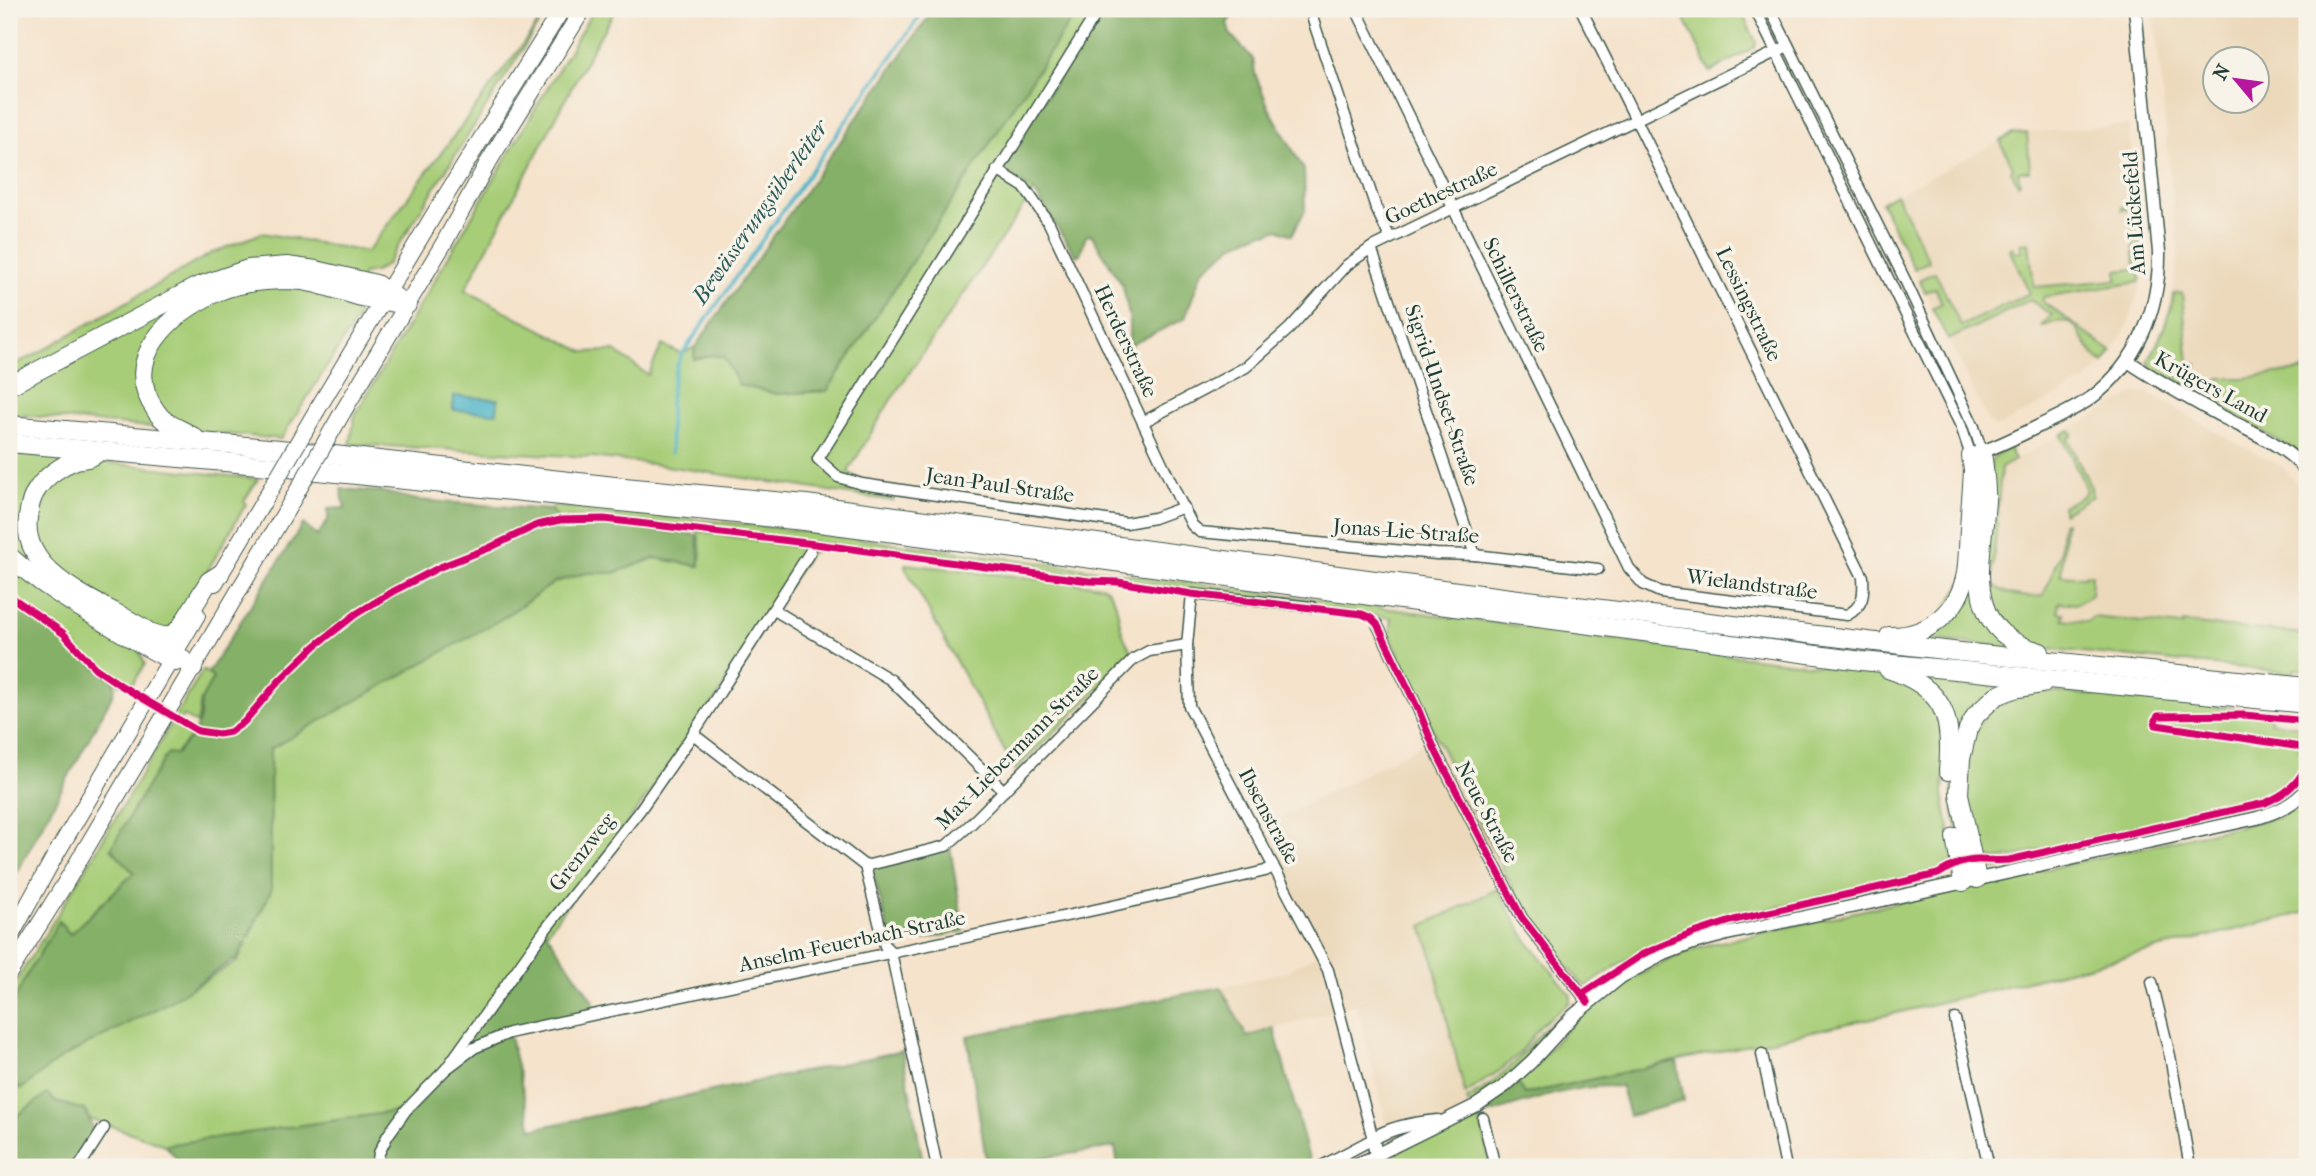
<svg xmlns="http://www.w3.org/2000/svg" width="2316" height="1176" font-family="'IM FELL French Canon',serif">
<rect width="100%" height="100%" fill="#f7f3e8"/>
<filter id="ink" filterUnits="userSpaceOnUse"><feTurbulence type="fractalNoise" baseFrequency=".0143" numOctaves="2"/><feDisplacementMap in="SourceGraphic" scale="14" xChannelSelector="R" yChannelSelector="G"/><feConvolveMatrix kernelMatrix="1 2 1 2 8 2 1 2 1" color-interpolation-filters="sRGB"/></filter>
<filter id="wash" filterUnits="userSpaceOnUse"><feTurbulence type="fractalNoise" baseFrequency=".00686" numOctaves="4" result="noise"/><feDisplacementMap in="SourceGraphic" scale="28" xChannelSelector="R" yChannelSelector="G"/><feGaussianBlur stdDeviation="1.57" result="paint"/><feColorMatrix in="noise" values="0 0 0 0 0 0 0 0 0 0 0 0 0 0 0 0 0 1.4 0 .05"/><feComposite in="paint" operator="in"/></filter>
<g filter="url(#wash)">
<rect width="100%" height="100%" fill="#f5e3cc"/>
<g fill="#ecd8ba" fill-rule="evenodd">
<path d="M2154,9H2304L2307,41V370L2244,378H2219L2182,385L2151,367L2148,362L2162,336L2169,317L2178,256ZM2214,60H2256V102H2214Z"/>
<path d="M2129,125L2141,265L2139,290L2127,327L2104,363L2085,381L1998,427L1993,426L1988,421L1881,202L2013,134Z"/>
<path d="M2147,392L2234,442L2282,466L2298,485L2305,507L2302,634L2184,623L2183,626L2062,619L2058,612L2037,597L2005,593L1994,586L1992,582L2001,468L2133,394Z"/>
<path d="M1436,737L1510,883L1422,926L1432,955L1470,1115L1394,1152L1356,1004L1247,1037L1221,987L1285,972L1321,952L1255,831Z"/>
</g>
<g fill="#a7cd78" stroke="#638556" stroke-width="2">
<path d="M594,9H616L592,49L465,290L584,352L615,351L648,375L662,345L682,354L695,347L694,359L713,355L724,357L739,385L777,394L827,391L1078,9H1102L998,170L1034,191L890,401L848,472L894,501L660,465L591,457L350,444L355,415Z"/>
<path d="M1680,9H1740L1756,42L1755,47L1710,72Z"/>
<path d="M543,17L386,265L375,272L363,274L352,302L357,309L358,317L281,439L9,414V366L31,357L212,253L262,233L367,252Z"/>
<path d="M2027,133L2030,171H2018L2020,183L2018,184L2011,171L2013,167L2000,141L2013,134Z"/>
<path d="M1896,194L1929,261L1914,269L1881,202Z"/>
<path d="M2137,206L2141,265L2140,282L2043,297V302L2112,352L2104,363C2099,360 2094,356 2091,351C2075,330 2076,312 2042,327L2041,326L2052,315L2030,300L1948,340L1932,308L1942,303L1935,288L1925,292L1919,280L1935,272L1961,326L2030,293L2009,249L2012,247L2015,253L2022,250L2020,243L2029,242L2034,287L2117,280V271L2135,269L2131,209L2122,210V207Z"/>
<path d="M2182,293L2189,364H2197L2193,372L2192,369L2177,370L2178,378L2192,377L2196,372L2193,383L2182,385L2151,367L2148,362C2160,340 2169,319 2174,294Z"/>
<path d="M2307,370V463L2293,449L2213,403L2210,391L2219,378H2244Z"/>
<path d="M2070,430L2073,435L2068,439L2091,487L2092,496L2063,513V506L2084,495L2086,488L2061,435Z"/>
<path d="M2009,447L2015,460L2001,468L1992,582C2002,596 2027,598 2043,596L2060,553L2062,523L2065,522L2061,575L2085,577L2086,574L2092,575L2091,595L2076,604L2059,602L2058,612L2064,613L2063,619L2087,622L2093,617L2182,626L2183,623L2307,634V670L2294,669V673L2061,650L2031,645L2012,636L1984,596L1991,461L1996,456Z"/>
<path d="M9,452L258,479L244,501L246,504L178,622L139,651L145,664L133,683L120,685L95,668L79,652L9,592Z"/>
<path d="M553,506L754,525L1529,627L1678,649L1874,672L1890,675L1929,697L1946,743L1943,794L1955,862L1949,863L1937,872L1734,917L1690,931L1648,949L1617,966L1587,986L1581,983L1527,916L1436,737L1390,634L1392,618L1119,579L593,516L558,518L550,510Z"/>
<path d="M698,531L817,550L810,553L693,734L446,1069L406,1110L165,1145L100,1122L34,1103L9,1122V1080L21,1089L61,1058L169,1002L237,961L271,891L270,749L501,619L555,582L586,573H614L655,558L699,566L701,554Z"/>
<path d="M905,564L1103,586C1120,598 1116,616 1123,634C1125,642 1131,649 1134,655L1015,770L905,567Z"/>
<path d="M1973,565L2014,648L1915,638L1931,632Z"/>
<path d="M203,670L213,678L201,700L197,724L183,716L178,724L194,732L176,754L134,873L69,935L59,922L24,980L9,1012V993L83,873Z"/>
<path d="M1919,674L2009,684L1971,713L1963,858L1952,802L1955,744Z"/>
<path d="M2037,690L2271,712L2270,722L2307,727V744L2300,745L2299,750L2305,753L2307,758C2298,780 2284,793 2262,801L1997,860L1980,856L1967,820L1968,742L1991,705Z"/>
<path d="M2307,770C2307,811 2217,821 2187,827L2183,825L2271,803C2288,795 2298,786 2307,770Z"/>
<path d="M2307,798V912L1905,1011L1524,1094L1518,1083C1539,1063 1556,1039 1577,1019C1615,986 1656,963 1703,946L2278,817L2293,810Z"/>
<path d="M2176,825V830L1995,869L1982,866L1978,861L1995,864Z"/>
<path d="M1497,889L1528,942L1571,995L1570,1002L1542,1024L1519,1054L1502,1069L1465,1094L1432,955L1422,926Z"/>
<path d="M1576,1003L1534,1052L1503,1082L1468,1104L1467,1099L1489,1085L1514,1064L1544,1029Z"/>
<path d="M1478,1111L1492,1167H1392L1394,1152Z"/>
</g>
<g fill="#85b068" stroke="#52764e" stroke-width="2">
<path d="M934,9H1078L827,391L777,394L739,385L724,357L713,355L694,359L695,347Z"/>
<path d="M1103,9H1238L1227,23L1230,34L1253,59L1255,74L1269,108L1304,170L1305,210L1292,235L1278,229L1268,233H1261L1235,244L1202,271L1185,318L1129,346V316L1123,286L1091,234L1086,236L1080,254L1076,256L1034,191L999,170Z"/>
<path d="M341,489L383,492L417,500L550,510L567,527L595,523L697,535L700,566L655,558L614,573H586L555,582L501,619L270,749L271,891L236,961L233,960L169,1002L61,1058L21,1089L9,1080V1012L24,980L59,921L70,934L134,873L111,848L151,779L168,753L176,754L193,735L200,718L201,700L213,678L208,673L303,524L317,536L328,520V509L345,508Z"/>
<path d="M9,592L14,599L63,633L95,668L113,680L115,687L113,694L9,887Z"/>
<path d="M950,847L964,931L893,946L871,866Z"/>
<path d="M545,930L601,1013L509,1033L532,1129L902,1051L924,1167H184L165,1145L406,1110L446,1069Z"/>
<path d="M1221,987L1247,1037L1274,1028L1310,1163L1303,1167H1118L1115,1147L987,1166L967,1036Z"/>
<path d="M1677,1061L1684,1101L1629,1116L1621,1087C1579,1082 1528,1102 1488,1114L1484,1108L1518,1083L1525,1094Z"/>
<path d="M47,1094L56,1102L85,1110L95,1133L70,1167H9V1122Z"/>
</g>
<path fill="#4ab3c8" stroke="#34787e" stroke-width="2" d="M454,396L498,399L497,413L453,410Z"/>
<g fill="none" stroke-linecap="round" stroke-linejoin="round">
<path stroke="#4ab3c8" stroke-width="3.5" d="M671,453C670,417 666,387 682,354L925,9"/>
</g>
</g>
<g filter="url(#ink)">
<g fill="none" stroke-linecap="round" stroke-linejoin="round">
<defs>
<g id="minor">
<path d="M1099,9L818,459L838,477L862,484L1126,523L1154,518L1184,507"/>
<path d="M1316,9L1313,12V20L1376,208L1390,238"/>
<path d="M1356,9L1629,568L1643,584L1660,592L1847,615C1864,606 1864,594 1863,577L1581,9"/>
<path d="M1755,9L1961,426L1971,456"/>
<path d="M1770,9L1905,280L1974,427L1982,452"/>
<path d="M997,170L1024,187L1049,223L1178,497L1192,525L1200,532L1436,554L1475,555L1598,569"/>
<path d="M1371,248L1475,555"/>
<path d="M1143,422L1246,367L1289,329L1347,265L1371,248L1788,46"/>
<path d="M1312,607L1192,594L1187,645L1189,706L1328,970L1373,1139L1320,1167"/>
<path d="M774,610L891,680L1004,791"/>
<path d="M1377,624L1419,711L1435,750L1522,918L1588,1002"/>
<path d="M693,734L865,866L885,946L891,952L937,1167"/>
<path d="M865,866L946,846L972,823L1134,659L1149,651L1187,645"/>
<path d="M2152,982L2170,1056L2190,1167"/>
<path d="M1955,1019L1989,1167"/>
<path d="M1762,1054L1786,1167"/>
<path d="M446,1069L474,1048L509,1033C761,977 1015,931 1265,871L1273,867"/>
<path d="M1483,1118L1495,1167"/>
<path d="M79,1167L104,1128"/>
<path d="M377,1167L379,1153L388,1135L406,1110L446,1069L545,930L640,810L693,734L810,552"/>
<path d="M1348,1167L1376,1155"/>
</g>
<g id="tertiary">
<path d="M2128,361C2157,381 2190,399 2221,416C2251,432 2286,445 2307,472"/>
<path d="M1974,455C1996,447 2017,437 2039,426C2056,418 2075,409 2091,398C2137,364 2160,309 2159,252L2135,9"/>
<path d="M1376,1155L1477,1105L1505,1086L1532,1061L1573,1016L1621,977L1662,955L1693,943L1727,934L2257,818C2277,812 2293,805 2307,789"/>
<path d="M1378,1167L1373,1139C1390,1127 1416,1123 1438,1121"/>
</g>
<g id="primary">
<path d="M317,410L435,213L562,9"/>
<path d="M341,415L444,243L486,166L583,9"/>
<path d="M215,583L262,504"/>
<path d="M9,939L52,861L197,615"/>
<path d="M9,973L66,882L286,511"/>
</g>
<g id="trunk">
<path d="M9,386L196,287L248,269L287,266L316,270L376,284L407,305"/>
<path d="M9,425L280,449L624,487L806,504L1495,596L1808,634L1961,652L2307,687"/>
<path d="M195,438C182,428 165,426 156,411C118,358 172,313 217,292C239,282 267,280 291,280C315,281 336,290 358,296C372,300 387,301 401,304"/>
<path d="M9,443L269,466L804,521L1862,661L2307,704"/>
<path d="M1982,452C1984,468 1987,485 1986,501C1982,563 1959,630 2040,652"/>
<path d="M96,454C90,459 84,458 76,460C62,465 46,476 38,488C31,497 29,508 28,518C20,580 112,605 152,634C167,644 180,657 193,669"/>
<path d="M9,556C41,585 72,603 109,625C131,638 153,652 176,662"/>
<path d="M152,633L166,637L176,632L182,625L209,581L220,574"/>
<path d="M1889,636C1928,637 1959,612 1966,573C1968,559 1968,544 1969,530C1970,510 1972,490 1973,470L1971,456"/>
<path d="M1888,669C1944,688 1953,715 1948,771"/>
<path d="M1955,837L1963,882"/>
<path d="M1977,879L1959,794L1961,759L1968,729L1976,715L1996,696L2014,689L2042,684"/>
</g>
</defs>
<use href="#minor" stroke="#3f564b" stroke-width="13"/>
<use href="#tertiary" stroke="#3f564b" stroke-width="15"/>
<use href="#primary" stroke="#3f564b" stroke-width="18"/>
<use href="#trunk" stroke="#3f564b" stroke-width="20"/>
<use href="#minor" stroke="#fff" stroke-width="10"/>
<use href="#tertiary" stroke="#fff" stroke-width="12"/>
<use href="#primary" stroke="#fff" stroke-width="16"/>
<use href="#trunk" stroke="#fff" stroke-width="18"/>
<defs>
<g id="primary-bridge">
<path d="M262,504L317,410"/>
<path d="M286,511L341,415"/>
</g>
</defs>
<use href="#primary-bridge" stroke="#3f564b" stroke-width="18" stroke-linecap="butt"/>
<use href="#primary-bridge" stroke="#fff" stroke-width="16"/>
<defs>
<g id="cycleway">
<path d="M9,592L14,599L63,633L95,668L120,685L198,731L219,734L230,732L244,722L279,681L315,646L356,614L392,592L440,567L489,548L537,525L560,520L604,519L815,544L1089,581L1118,582L1192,594L1362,614L1371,618L1377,624L1419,711L1435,750L1522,918L1588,1002"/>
<path d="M2307,721L2244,715L2158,716L2155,720L2156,725L2307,748"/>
<path d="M1582,994L1643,954L1691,934L1734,920L1938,874C1950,866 1966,859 1981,860C1991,860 1999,861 2009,860L2265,803C2286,794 2296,785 2307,766"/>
</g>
</defs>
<use href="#cycleway" stroke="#f7f3e8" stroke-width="11"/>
<use href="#cycleway" stroke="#d6006c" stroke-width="7"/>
</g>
</g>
<g text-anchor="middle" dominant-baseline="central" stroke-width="7" stroke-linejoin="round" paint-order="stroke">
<g font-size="21" fill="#1f3d34" stroke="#f7f3e8">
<text transform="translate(1441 193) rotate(-25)">Goethestraße</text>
<text transform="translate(2134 213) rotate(-94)">Am Lückefeld</text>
<text transform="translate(1516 295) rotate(64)">Schillerstraße</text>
<text transform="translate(1749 304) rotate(64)">Lessingstraße</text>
<text transform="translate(1126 341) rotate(65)">Herderstraße</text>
<text transform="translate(2211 387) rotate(29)">Krügers Land</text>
<text transform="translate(1442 395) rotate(71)">Sigrid-Undset-Straße</text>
<text transform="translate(1000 485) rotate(8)">Jean-Paul-Straße</text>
<text transform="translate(1406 531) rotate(4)">Jonas-Lie-Straße</text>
<text transform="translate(1752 584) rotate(7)">Wielandstraße</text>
<text transform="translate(1017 748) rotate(-45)">Max-Liebermann-Straße</text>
<text transform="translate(1487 812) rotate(62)">Neue Straße</text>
<text transform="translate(1269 816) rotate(62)">Ibsenstraße</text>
<text transform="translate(582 852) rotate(-52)">Grenzweg</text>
<text transform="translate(852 941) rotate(-12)">Anselm-Feuerbach-Straße</text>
</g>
<g font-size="23" font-style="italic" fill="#2a5a59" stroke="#f7f3e8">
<text transform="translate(760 212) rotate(-55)">Bewässerungsüberleiter</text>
</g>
</g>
<rect width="2316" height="1176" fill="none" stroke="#f7f3e8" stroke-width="35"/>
<g transform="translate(2236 80) rotate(299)"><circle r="33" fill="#f7f3e8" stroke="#a1aaa0" stroke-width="2"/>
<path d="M0-5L12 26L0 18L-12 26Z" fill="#b5179e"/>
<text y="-10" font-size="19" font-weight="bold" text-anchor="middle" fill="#1f3d34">N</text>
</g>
</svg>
